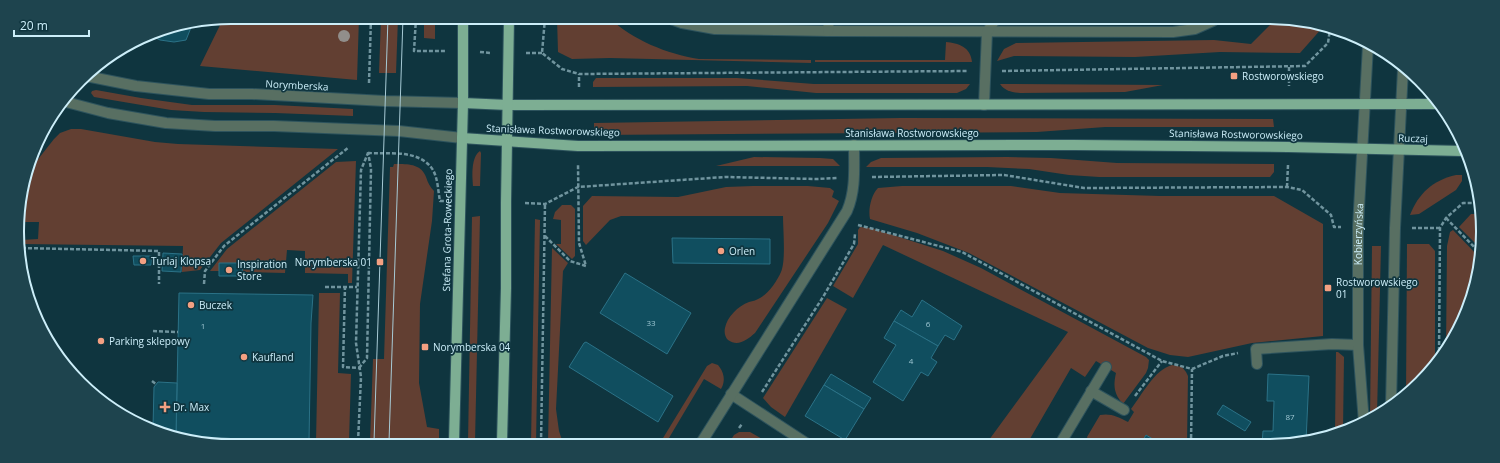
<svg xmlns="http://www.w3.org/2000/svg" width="1500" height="463" font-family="'Open Sans',sans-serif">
<rect width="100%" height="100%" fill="#0f353f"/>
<g fill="#623f32">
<path d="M232,17H262L268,19L269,17H359L357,80L200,66L223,19Z"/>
<path d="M381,18H398L396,73H379Z"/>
<path d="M424,18H435V39L424,38Z"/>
<path d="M557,18H609C633,40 667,54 699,59L811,60V63L610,58L572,59L558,52Z"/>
<path d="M1274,21H1311L1323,27L1300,53L1220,52L1135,57L1014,56L997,61L1004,49L1016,43L1214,40L1251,44Z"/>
<path d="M946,42C958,43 971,47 972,62H815V60H945Z"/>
<path d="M596,78H737L814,84H970L966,89L957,93H816L747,86L593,87V82Z"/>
<path d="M1000,84L1163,85L1125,92L1020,93C1011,92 1005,91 1000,84Z"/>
<path d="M96,90L141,98L192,105H275L353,109V116L275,113L204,112L171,110L94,97L91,93L92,91Z"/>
<path d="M901,118L1273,119L1274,127H1105L1037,132L594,135V123Z"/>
<path d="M71,129H81L155,142L178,144L338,149L221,243L200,270L182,272L183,246L21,244V240L38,239L39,222H20L19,204L28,172L54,139L60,133Z"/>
<path d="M480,151L481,153L480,186H473C472,176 471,157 480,151Z"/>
<path d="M754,157L820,158L833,159L840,166H716Z"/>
<path d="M1007,157L1051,158L1117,163L1274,164V172L1270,177H1099L1069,175L1029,169L987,167H866L871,162L881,158Z"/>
<path d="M356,161L352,283H348V274L305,273V251L287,250L285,273L242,272V263H219V271H210L227,249L336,162Z"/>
<path d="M394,164C406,164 421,163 426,177C428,183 430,187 434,191L432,221L420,304L419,383L427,427L439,429V442H370L373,359H384L390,167H393Z"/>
<path d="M1456,175H1462V181L1456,190L1419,214L1410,215C1418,194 1433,180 1456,175Z"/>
<path d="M753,186H808L830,188L834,191L832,197L839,201L828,223L755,333C747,340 738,347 728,340C725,337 724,332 725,328C727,317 738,306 749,302C753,301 757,300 760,298C769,293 777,281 781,272C786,261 783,229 783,216H621L610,220L586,245L583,241V206L592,196L678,197L726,187Z"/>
<path d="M902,186H1011L1060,193L1160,196H1274L1323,224V336L1252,343L1188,357L1170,355L1148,348L969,253L917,233L870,219C868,210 871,195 878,188Z"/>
<path d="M562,205H571L575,209V256L572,259L556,244H561V220L553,219L555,212Z"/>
<path d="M1471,214H1479V247L1459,227Z"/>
<path d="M480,216L475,442H468L472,217Z"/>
<path d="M535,219L540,220L536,443H531Z"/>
<path d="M860,227L871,228L943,251L981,268L1146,357L1149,360L1148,368L1146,373L1123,404C1114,394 1113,386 1116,373L1096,361L1085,377L1071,368L1027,444H986L1068,332L883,245L853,298L833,286L858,244V230Z"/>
<path d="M1453,230L1479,257V268L1472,281L1468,301L1454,339H1451V343L1446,349L1447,246L1450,232Z"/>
<path d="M1407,244H1429L1435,251V362L1410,393L1406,396Z"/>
<path d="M1372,246H1381L1377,415L1370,419Z"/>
<path d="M552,248L568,263L563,271L556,409L559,431L563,443H548Z"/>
<path d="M319,293H340L338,373L351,374L349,442H316Z"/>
<path d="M827,298L847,309L785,417L771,407L763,398Z"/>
<path d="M1336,352H1338L1344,357L1343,430L1335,432Z"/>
<path d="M712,363L718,365C724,372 726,381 721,389L704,379L666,443H660L707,366Z"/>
<path d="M1172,365L1182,367L1186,372L1188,376L1187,444H1161L1146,435L1140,444H1090L1087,437L1100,415C1111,413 1118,417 1128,422L1134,412L1131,409C1142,395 1154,370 1172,365Z"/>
<path d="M739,432H750L769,443H729L734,435Z"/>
</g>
<g fill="#104e5f" stroke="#2b7287">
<path d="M191,25H192L186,40L174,42L160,40L148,34Z"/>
<path d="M672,238L770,239V264L673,263Z"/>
<path d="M163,253L182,254L181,272L162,271Z"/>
<path d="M133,256H152L151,265H134Z"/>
<path d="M219,263H243L242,276H219Z"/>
<path d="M625,273L691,313L667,354L600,313Z"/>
<path d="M179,293L313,295L311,323L309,442H189L176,436Z"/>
<path d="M922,300L962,326L954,340L945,335L938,346L894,321L901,310L912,317Z"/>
<path d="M894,321L938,346L931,358L937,362L928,376L921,372L903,401L873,382L896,345L884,338Z"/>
<path d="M586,342L673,396L658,422L569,367L584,343Z"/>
<path d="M831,374L871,398L864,409L824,385Z"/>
<path d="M1268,374L1309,376L1306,441L1296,444H1262L1263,431H1273L1274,401H1267Z"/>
<path d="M158,382L177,383L176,436L153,427L154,387Z"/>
<path d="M824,385L864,409L845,440L805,416Z"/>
<path d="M1223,405L1251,422L1245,431L1217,414Z"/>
<path d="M1146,435L1161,444H1141Z"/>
</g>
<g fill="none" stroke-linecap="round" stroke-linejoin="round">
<defs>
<g id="minor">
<path d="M671,19L682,23L715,29L828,31L1173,32L1195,29L1213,21"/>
<path d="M828,31L829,19"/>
<path d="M86,76L136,86L209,94H252L385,101L463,103"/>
<path d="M66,102L108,113L166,123L215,126H274L399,131L462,138"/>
<path d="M984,105L987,32L995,20"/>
<path d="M1257,364L1256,349L1332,344L1358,345"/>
<path d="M1091,391L1124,410"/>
<path d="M731,394L806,443"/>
<path d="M1391,406L1395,228L1403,69"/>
<path id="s1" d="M1364,423L1358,345V227L1368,45"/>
<path d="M701,443L847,211C856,190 854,168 854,145"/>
<path d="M1060,444L1106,367"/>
</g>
<g id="major">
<path d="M463,103L508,105L1439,104"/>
<path d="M462,138L578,146L1075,145L1288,147L1463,151"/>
<path d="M454,442L463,103V18"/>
<path d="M502,442L506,288V202L509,18"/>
</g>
</defs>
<use href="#minor" stroke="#2d535d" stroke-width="12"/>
<use href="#major" stroke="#2d535d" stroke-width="12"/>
<g stroke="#70949e" stroke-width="2.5" stroke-dasharray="4 2" stroke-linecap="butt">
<path d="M416,18L414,51H445"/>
<path d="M545,18L542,53L562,69L579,74L967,71"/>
<path d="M480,52L491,53"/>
<path d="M526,53H542"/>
<path d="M1289,67V86"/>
<path d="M1002,71L1305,66L1328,43L1330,29"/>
<path d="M369,83L371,18"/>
<path d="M579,87V74"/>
<path d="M368,153C388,154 420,149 433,170C438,179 438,191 440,201H444"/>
<path d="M872,177L1004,175L1084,188L1287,187L1302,190L1331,215L1334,227H1341"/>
<path d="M1287,187L1288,165"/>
<path d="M525,203L545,204L578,187L725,177L817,179L837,178"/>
<path d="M1475,203V181"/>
<path d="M1446,218L1479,252"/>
<path d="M858,225L962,252L1162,361L1192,369L1223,356L1238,353"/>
<path d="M1412,228H1440"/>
<path d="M545,236L570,261L586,266L579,243L578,164"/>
<path d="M22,248L159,251V284"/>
<path d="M204,284L205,271L224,246L349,147"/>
<path d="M345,286L343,367L359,368"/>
<path d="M325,287H357"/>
<path d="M153,331L178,332"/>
<path d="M1439,357L1440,228L1446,218L1463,203H1479"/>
<path d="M359,368L367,358L371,169L368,152"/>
<path d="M152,381L156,384"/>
<path d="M762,392L823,297L854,244L855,234"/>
<path d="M1135,396L1162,361"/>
<path d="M739,428L742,424"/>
<path d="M358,442L361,377L356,343L361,170L368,153"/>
<path d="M541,443L545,204"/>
<path d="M1191,444L1192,369"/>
</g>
<use href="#minor" stroke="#586f62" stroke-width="10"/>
<use href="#major" stroke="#7dae93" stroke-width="10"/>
<g stroke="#a7cad5" stroke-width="1">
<path d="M374,442L388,18"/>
<path d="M389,442L403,18"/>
</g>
</g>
<circle fill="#918e8b" cx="344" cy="36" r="6"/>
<g fill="#f3a082" stroke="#0f353f" stroke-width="1.5">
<rect x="1230" y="72" width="8" height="8" rx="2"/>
<circle cx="721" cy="251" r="4"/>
<circle cx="143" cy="261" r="4"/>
<rect x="376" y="258" width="8" height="8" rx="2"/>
<circle cx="229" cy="270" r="4"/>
<rect x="1324" y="284" width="8" height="8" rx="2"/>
<circle cx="191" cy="305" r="4"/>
<circle cx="101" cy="341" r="4"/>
<rect x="421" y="343" width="8" height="8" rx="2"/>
<circle cx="244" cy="357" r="4"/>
<path d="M163 401h4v4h4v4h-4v4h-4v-4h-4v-4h4z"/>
</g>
<g text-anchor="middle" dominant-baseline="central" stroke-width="3.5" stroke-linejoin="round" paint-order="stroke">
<g font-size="8" fill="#9dc6d2">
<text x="651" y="322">33</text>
<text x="928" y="323">6</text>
<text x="203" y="325">1</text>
<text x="911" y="360">4</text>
<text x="1290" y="416">87</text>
</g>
<g font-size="10" fill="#cceef9" stroke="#0f353f" text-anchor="start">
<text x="1242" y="76">Rostworowskiego</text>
<text x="729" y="251">Orlen</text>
<text x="151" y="261">Turlaj Klopsa</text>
<text x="372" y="262" text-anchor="end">Norymberska 01</text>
<text x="237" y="264">Inspiration<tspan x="237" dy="12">Store</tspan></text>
<text x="1336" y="282">Rostworowskiego<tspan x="1336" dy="12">01</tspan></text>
<text x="199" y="305">Buczek</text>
<text x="109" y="341">Parking sklepowy</text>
<text x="433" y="347">Norymberska 04</text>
<text x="252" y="357">Kaufland</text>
<text x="173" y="407">Dr. Max</text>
</g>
<g font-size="10" fill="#cceef9" stroke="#0f353f">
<text transform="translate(297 85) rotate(3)">Norymberska</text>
<text transform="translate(553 130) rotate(2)">Stanisława Rostworowskiego</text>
<text x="912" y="133">Stanisława Rostworowskiego</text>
<text transform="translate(1236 134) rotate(1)">Stanisława Rostworowskiego</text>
<text transform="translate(1413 138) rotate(2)">Ruczaj</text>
<text transform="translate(447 230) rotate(-89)">Stefana Grota-Roweckiego</text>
<text stroke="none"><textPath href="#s1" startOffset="189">Kobierzyńska</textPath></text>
</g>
</g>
<path d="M0 0H1500V463H0ZM231 24H1269A207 207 0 0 1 1476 231V232A207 207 0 0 1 1269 439H231A207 207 0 0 1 24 232V231A207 207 0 0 1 231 24Z" fill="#1e444e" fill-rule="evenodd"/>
<path fill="none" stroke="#cceef9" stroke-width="2" d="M231 24H1269A207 207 0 0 1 1476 231V232A207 207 0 0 1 1269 439H231A207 207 0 0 1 24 232V231A207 207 0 0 1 231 24Z"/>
<path d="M14 30v6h75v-6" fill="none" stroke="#cceef9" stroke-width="2"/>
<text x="20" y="30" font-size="12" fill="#cceef9" stroke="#0f353f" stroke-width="3" paint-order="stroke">20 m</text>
</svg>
